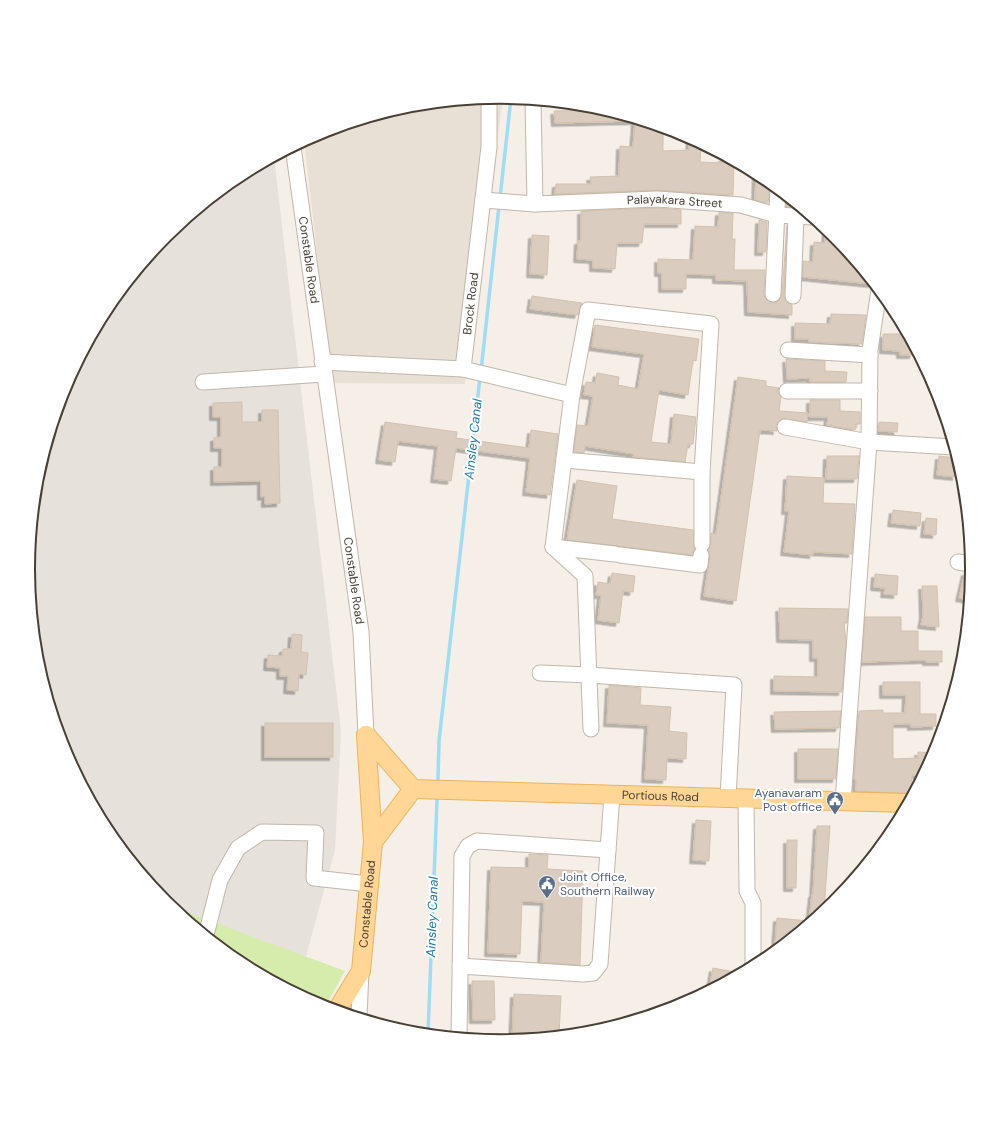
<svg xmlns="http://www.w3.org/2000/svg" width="1000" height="1138" font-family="'DM Sans',sans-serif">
<defs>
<filter id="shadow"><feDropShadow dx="-3.5" dy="3.5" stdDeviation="0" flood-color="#0004"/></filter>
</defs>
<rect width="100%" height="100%" fill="#f5efe7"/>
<path fill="#e9e0d5" d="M503,97L465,384L332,383L304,141L320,133L408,106Z"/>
<path fill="#e7e1dc" d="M274,157L341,731L335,850L296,993L238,961L166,903L107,831L64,749L37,661L28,569L37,477L64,388L108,307L166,235L238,176Z"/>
<path fill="#d6ecad" d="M170,906L345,971L325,1007L319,1005L238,961Z"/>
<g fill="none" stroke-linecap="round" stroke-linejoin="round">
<g stroke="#9fdcf6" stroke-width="3.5">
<path d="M500,198L511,98"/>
<path d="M481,371L499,206"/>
<path d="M438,779L439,741L480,377"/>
<path d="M428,1034L437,800"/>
</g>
</g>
<g fill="#daccbe" stroke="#d3c1ae" filter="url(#shadow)">
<path d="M597,108L663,128V151L689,150L690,138L701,144L700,162L722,163V158H728L734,162L733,195L657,190L555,194L556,184H591L590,177L619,176L620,146L633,147L635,121L555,123L554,111L597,110Z"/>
<path d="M756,174L771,184L768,203L755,200Z"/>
<path d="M787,197L793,202L800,207H786Z"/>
<path d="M657,208L681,210V224H644L642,243H617L615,269L593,268V260L577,259L578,241H581V211Z"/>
<path d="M719,212L733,213L732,239H735L734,270H765L764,294L765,298L772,303L777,302L782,295L787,225L784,296L785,301L792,305V315L748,312L747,281L716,280V275L686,274V289H662V273H658V259L693,260L695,226L718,227Z"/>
<path d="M759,220L767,222L766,252H758Z"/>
<path d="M826,229L834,235L873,283L872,284L803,277V261L813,262L814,242L825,243Z"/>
<path d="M532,235L549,236L547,275L530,274Z"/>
<path d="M532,296L582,303L578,315L530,309Z"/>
<path d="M831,314L866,315L862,344L809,342V339H795V323L830,324Z"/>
<path d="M595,325L699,339L696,361L693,360L688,395L659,390L651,442L671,444L674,414L696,417L693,444H688L685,462L633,457L634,454L585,446L584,453L574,452L577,425L588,426L593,396L584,395L586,382L595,383L597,373L619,377L618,385L638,389L644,354L592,347Z"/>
<path d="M883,334H907L914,346L913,355H900V351L883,350Z"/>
<path d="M786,359L825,361V371L847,372L846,382H810V378L787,379Z"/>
<path d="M738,377L766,381V386L779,388L778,391L781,397L779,411L808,413L807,422L782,418L776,425L777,431L760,430L736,601L704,596L710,556L708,550L711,544V533L716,534Z"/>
<path d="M810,400H840V411L860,412V424H856L855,430L827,425L828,417H810Z"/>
<path d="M242,402V422H262V410H278L280,503L265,504V496L261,497V481L214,482V467H222V448H214V438L221,437V417H213V403Z"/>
<path d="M385,422L457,432L456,438L529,448L531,430L558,434L550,495L526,492L530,458L456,448L451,481L434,479L438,446L398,441L395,462L379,460Z"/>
<path d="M879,422L898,423L897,432L878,431Z"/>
<path d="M827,456H859L857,479H826Z"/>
<path d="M939,456L957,458L956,477L937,475Z"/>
<path d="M787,476L824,478L823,503L855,504L852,554L813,552V555L784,552L789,511H785Z"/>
<path d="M577,480L617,486L612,519L693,530L695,549L692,555L567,540Z"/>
<path d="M893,510L921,513L920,526L891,523Z"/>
<path d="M926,518L937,519L936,535L924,534Z"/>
<path d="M965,572L972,573L969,600L959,598Z"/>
<path d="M612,573L635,576L633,592L623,591L619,623L598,620L601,595H596L598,582L610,584Z"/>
<path d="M875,574L898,576L897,595L884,594L885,588L874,587Z"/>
<path d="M922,586H937L939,627L921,625L923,616Z"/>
<path d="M779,608L848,609L847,623H844L846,642L842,692L774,691V676L818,677V658H813V640L780,639Z"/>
<path d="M865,617H901V631H918V651H942V662H926V660L862,662Z"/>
<path d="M292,634L302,635L301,652L308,653L306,675L299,674L298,691L287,690L288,676H280V668L267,667L268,655L282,656L283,649H291Z"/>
<path d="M883,682H920V714H936V726L911,727V724H893V759L918,758V752L935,753L922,776L912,775V794L856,791V779H854L859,711L883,710V713H905L906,695H883Z"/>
<path d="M609,685L641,688L640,705L671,707L669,731L687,733L686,759L667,758L666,780L645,779L648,725L607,723Z"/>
<path d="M841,711L839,728L775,729L774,712Z"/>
<rect x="265" y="723" width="68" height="34"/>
<path d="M798,749H838L836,779H798Z"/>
<path d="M696,820L711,821L709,861L693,860Z"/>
<path d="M817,826H830L824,911L783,945L775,944L777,918L809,921L812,894H813Z"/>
<path d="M787,840H797L796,888H787Z"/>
<path d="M529,854L548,855L547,869L583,871L580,965L541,962L544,902L522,901L520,954L488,953L491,867L529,868Z"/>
<path d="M713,968L740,973L709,990Z"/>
<path d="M472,981H494L495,1020H473Z"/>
<path d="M514,994L561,996L559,1035L512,1040Z"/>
</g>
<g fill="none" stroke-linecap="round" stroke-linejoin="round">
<defs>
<g id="minor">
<path d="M533,100L535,204"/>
<path id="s1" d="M293,147L361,632L366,735"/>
<path id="s2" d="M483,200L535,204L657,199L741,205L776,215L812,217"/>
<path d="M773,294L778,189"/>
<path d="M793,296L796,216"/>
<path d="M788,350L870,355"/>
<path id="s3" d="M322,362L463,369L489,147V98"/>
<path d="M463,369L572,395"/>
<path d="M203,382L324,374"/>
<path d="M787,391H870"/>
<path d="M785,427L869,442L954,447"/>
<path d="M564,460L702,472"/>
<path d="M553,547L572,395L588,310L711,324L702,472V544"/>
<path d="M553,547L585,576L591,729"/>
<path d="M553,547L615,554"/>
<path d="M620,555L700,565L701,555"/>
<path d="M958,562L971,564"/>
<path d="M540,673L589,675L734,685L728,798"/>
<path d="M746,799L747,891L753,903V966"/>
<path d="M843,802L869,442L870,350L879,290"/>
<path d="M206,935L220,880L238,848L262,832L316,833L314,878L369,884"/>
<path d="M460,966L583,974L593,973L600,964L608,850"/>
<path d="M359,1017L361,971"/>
<path d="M459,1037L462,856L468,846L477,841L608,850L612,795"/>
</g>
<g id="major">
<path id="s4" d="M366,735L413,789L907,803"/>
<path d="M373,842L413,789"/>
<path id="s5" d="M337,1010L361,971L373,842L366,735"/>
</g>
</defs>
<use href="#minor" stroke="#c1b6a9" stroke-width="17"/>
<use href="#major" stroke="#edb25d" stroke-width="20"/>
<use href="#minor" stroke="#fff" stroke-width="15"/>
<use href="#major" stroke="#ffd696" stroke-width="18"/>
</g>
<defs>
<symbol id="civic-pin" viewBox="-11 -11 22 30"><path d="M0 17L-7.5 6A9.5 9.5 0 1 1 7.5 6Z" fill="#5c6f8a" stroke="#fff"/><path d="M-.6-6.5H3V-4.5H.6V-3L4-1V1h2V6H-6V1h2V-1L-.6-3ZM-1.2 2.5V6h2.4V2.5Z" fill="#fff"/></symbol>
</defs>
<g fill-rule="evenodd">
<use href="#civic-pin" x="825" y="790" width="20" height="27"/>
<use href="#civic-pin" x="537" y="874" width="20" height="27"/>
</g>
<g text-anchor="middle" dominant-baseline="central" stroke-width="4" stroke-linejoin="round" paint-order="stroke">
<g font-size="12" fill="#483f35" stroke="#fff">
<text stroke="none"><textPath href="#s2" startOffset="192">Palayakara Street</textPath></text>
<text stroke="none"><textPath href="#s1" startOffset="114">Constable Road</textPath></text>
<text stroke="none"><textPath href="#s3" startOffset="207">Brock Road</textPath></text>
<text stroke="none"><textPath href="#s1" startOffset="438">Constable Road</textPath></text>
<text stroke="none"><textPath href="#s4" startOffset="319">Portious Road</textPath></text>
<text stroke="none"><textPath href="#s5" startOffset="113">Constable Road</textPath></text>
</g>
<g font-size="12" fill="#4e5e75" stroke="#fff" text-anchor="end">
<text x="822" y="793">Ayanavaram<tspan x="822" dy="14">Post office</tspan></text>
<text x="560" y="877" text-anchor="start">Joint Office,<tspan x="560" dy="14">Southern Railway</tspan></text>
</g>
<g font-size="13" font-style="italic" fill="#237aa3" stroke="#fff">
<text transform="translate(473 439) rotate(-84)">Ainsley Canal</text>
<text transform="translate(432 917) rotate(-88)">Ainsley Canal</text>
</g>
</g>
<path d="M0 0H1000V1138H0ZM35 569a465 465 0 1 1 930 0a465 465 0 1 1-930 0Z" fill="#fff" fill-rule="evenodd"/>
<path fill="none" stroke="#483f35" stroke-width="2" d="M35 569a465 465 0 1 1 930 0a465 465 0 1 1-930 0Z"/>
</svg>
